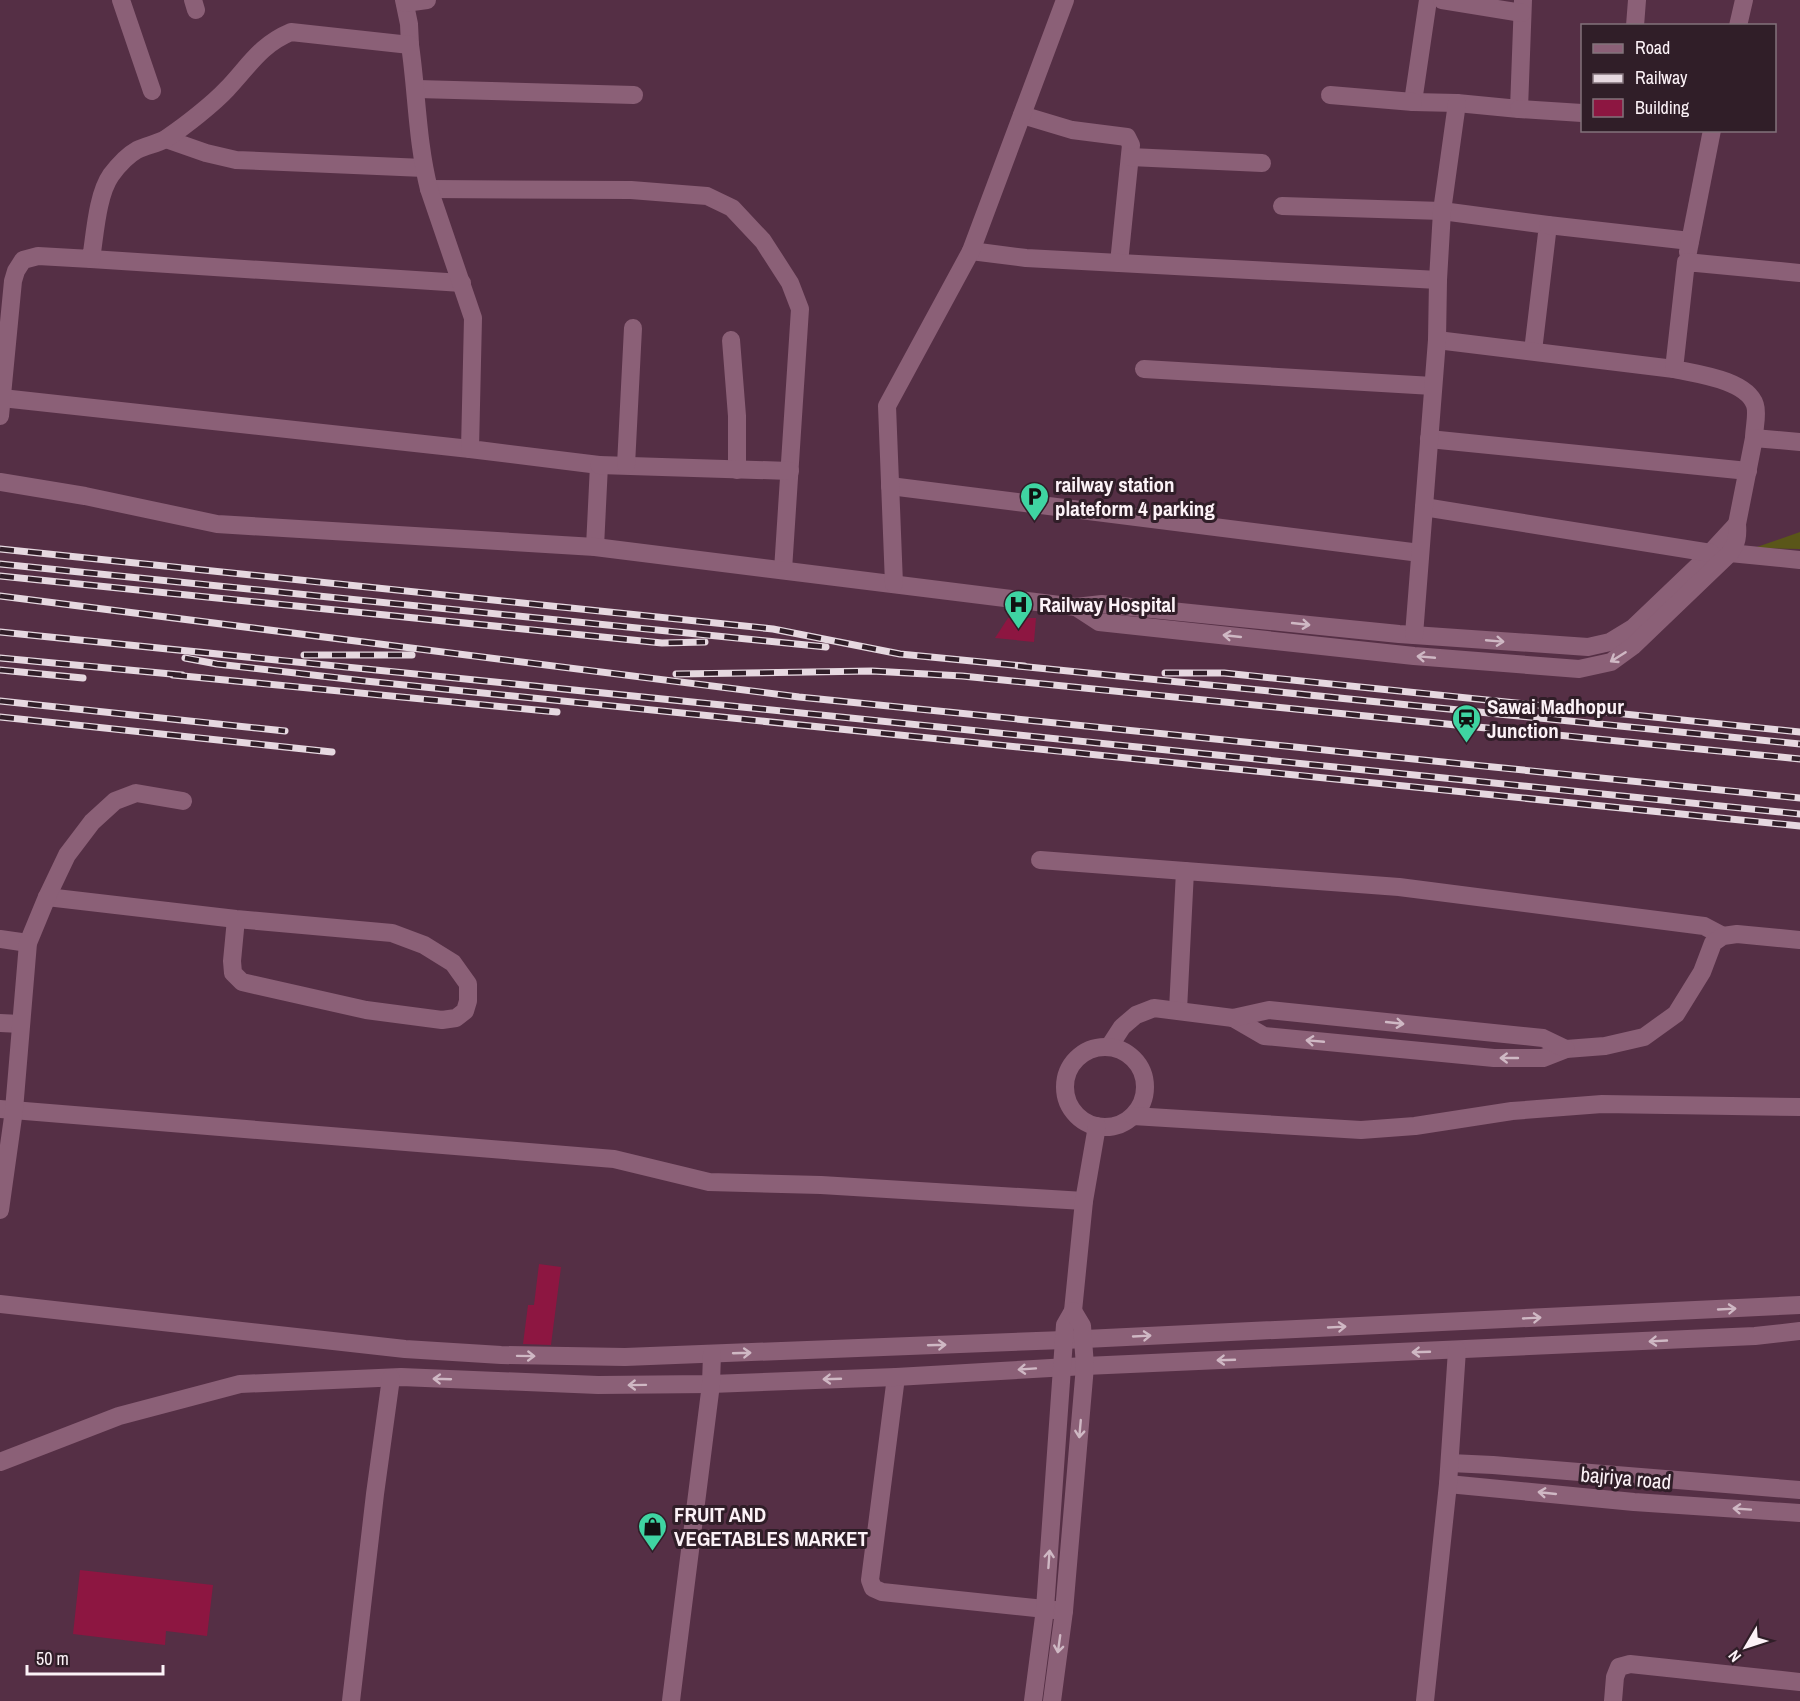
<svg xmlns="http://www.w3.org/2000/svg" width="1800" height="1701" font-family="'Archivo Narrow',sans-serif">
<rect width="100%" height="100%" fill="#552f45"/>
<path fill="#5a5619" d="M1800,532V549L1754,548Z"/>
<g fill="#8d1641">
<path d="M1008,618H1036L1034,642L995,638Z"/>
<path d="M539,1264L561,1267L551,1345L523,1344L528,1305H534Z"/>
<path d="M80,1570L213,1585L207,1636L166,1631L165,1645L73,1634Z"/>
</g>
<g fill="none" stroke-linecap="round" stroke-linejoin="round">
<g stroke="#8b6077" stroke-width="18">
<path d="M121,0L152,91"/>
<path d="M193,0L196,10"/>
<path d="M404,0L409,24L410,45"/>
<path d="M1428,0L1413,102L1457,103L1519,109L1523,0"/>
<path d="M1442,0L1522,13"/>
<path d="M405,3L427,0"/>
<path d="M1635,26L1637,0"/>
<path d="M1738,26L1744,0"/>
<path d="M417,89L634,95"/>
<path d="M1330,95L1413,102"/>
<path d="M1519,109L1582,113"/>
<path d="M1022,115L1072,130L1127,137L1131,145L1119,263"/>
<path d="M166,139L206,153L236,160L424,168"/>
<path d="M1130,157L1262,163"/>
<path d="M429,189L631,190L707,196L732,208L763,241L790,283L800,309L783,570"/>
<path d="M1282,206L1442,211L1548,225L1533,351"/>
<path d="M1548,225L1690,241"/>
<path d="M971,251L1026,258L1438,280"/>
<path d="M1688,252L1712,130"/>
<path d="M91,259L462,283"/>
<path d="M731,340L737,416V470"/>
<path d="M1437,340L1674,369"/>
<path d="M1144,369L1433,386"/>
<path d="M2,398L470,449"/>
<path d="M0,416L13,281L16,271L23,260L38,256L91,259C95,235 97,195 111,175C117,167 128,155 137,150C147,145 158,144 167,138C185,126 213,104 227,89C249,66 260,45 291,32L410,45C417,93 417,142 429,189L473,318L470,449L599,465L595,547"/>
<path d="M1754,438C1754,428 1758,414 1755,405C1747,380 1697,374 1674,369L1686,262L1800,273"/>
<path d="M1429,439L1748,471"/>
<path d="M599,465L790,471"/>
<path d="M626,465L633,328"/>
<path d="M0,482L85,496L217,524L595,547L1076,607L1102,604L1399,634L1588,647L1610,642L1633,628L1700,564L1737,524"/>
<path d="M890,486L1420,553"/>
<path d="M1424,507L1711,553"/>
<path d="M1730,553L1800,560"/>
<path d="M894,584L887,406L971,251L1065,0"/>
<path d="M1076,607L1099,622L1414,656L1579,669L1611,662L1633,646L1730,553C1737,543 1738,536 1737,524L1754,438L1800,442"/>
<path d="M1414,635L1437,340L1438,280L1442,211L1457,103"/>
<path d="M1040,860L1185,871"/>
<path d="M47,897L236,919L392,933L424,945L453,963L468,984V1001L465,1011L456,1018L442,1020L366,1010L242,982L233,973L232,961L236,919"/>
<path d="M0,939L28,943"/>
<path d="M1178,1010L1185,871L1399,887L1704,926L1723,936"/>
<path d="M1233,1018L1264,1036L1494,1058H1543L1566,1049L1605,1046L1644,1037L1676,1014L1702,972L1713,943L1723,936L1737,934L1800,940"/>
<path d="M0,1023L21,1024"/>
<path d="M1109,1047L1122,1027L1136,1015L1154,1008L1233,1018L1269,1010L1543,1038L1566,1049"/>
<circle cx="1105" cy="1087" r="40"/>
<path d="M0,1109L614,1159L709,1182L821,1185L1084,1201"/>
<path d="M1133,1116L1361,1130L1415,1126L1512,1111L1602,1104L1800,1107"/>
<path d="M0,1210L14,1110L28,943L47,897L67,855L92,822L115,801L136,793L183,801"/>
<path d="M0,1304L405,1349L501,1355L625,1357L1064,1340L1800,1305"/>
<path d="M896,1377L870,1580L873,1588L882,1592L1064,1611"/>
<path d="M0,1462L119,1416L240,1384L401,1377L598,1385L711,1384L896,1377L1085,1366L1755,1336L1800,1331"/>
<path d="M1450,1463L1493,1465L1800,1490"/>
<path d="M1448,1484L1634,1502L1800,1513"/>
<path d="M351,1701L375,1494L391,1378"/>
<path d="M671,1701L711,1384L712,1354"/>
<path d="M1033,1701L1045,1609L1065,1325L1073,1311L1084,1201L1097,1126"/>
<path d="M1052,1701L1064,1611L1085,1366L1082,1326L1073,1311"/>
<path d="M1425,1701L1448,1484L1457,1350"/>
<path d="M1613,1701L1615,1677L1619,1667L1630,1664L1800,1682"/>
</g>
<defs>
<g id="rail">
<path d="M0,549L773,629L900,654L1024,666"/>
<path d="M0,564L826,647"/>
<path d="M0,576L662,643L705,642"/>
<path d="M0,596L799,697L1800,798"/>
<path d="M0,632L1800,814"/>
<path d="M304,655H412"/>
<path d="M0,658L182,675"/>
<path d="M185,658L217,664L365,681L1800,826"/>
<path d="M1018,666L1800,744"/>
<path d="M0,670L83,678"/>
<path d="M1165,673H1224L1800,732"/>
<path d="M676,674L872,671L962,676L1800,759"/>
<path d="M173,675L557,712"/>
<path d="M0,701L285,731"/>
<path d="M0,717L332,752"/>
</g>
</defs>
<use href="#rail" stroke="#e6d8e0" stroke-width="7"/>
<use href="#rail" stroke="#301e28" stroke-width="4.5" stroke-dasharray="14" stroke-linecap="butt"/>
</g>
<defs><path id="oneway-shaft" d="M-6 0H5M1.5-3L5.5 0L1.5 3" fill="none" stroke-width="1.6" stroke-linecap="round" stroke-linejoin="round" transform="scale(1.5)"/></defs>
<g stroke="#cfb8c4">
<use href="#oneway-shaft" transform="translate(1301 624) rotate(6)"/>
<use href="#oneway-shaft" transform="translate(1232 636) rotate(-174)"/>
<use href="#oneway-shaft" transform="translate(1495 641) rotate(5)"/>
<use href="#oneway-shaft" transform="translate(1426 657) rotate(-175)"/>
<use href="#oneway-shaft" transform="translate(1618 657) rotate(148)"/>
<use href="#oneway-shaft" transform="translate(1395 1023) rotate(6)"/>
<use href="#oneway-shaft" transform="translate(1315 1041) rotate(-175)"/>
<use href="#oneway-shaft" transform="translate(1509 1058) rotate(-180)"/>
<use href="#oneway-shaft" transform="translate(1727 1309) rotate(-3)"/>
<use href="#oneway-shaft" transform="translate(1532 1318) rotate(-3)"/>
<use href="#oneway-shaft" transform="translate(1337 1327) rotate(-3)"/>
<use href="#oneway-shaft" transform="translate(1142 1336) rotate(-3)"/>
<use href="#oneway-shaft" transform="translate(1658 1341) rotate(177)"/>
<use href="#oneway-shaft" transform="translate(937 1345) rotate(-2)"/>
<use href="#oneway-shaft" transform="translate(1421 1352) rotate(178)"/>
<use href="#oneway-shaft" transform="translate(742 1353) rotate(-2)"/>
<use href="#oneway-shaft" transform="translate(526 1356) rotate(1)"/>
<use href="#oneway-shaft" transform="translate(1226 1360) rotate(178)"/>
<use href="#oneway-shaft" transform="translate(1027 1369) rotate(176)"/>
<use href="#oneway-shaft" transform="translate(442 1379) rotate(-178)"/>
<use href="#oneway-shaft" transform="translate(832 1379) rotate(178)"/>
<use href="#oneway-shaft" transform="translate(637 1385) rotate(179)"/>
<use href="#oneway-shaft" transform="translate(1080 1429) rotate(95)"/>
<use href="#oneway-shaft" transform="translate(1547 1493) rotate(-174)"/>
<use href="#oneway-shaft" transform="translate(1742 1509) rotate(-176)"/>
<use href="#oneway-shaft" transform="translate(1049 1559) rotate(-86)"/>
<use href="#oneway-shaft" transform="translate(1059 1644) rotate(98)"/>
</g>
<defs>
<symbol id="parking-pin" viewBox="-11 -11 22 30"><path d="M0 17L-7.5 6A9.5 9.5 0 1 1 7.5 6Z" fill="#3fd4a2" stroke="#301e28"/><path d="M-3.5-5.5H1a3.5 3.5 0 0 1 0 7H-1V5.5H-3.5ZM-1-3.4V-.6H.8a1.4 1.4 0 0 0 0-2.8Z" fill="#111"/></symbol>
<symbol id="hospital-pin" viewBox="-11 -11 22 30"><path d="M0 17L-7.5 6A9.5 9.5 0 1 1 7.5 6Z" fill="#3fd4a2" stroke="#301e28"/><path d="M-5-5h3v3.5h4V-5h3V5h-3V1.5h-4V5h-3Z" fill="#111"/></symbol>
<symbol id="station-pin" viewBox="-11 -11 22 30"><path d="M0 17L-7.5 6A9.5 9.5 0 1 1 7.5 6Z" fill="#3fd4a2" stroke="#301e28"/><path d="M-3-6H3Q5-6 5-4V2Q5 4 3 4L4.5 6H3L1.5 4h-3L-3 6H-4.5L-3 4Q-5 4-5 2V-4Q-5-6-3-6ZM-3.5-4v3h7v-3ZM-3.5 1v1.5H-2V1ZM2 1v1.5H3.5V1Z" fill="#111"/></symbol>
<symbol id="shop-pin" viewBox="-11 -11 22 30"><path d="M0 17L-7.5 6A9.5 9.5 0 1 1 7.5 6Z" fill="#3fd4a2" stroke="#301e28"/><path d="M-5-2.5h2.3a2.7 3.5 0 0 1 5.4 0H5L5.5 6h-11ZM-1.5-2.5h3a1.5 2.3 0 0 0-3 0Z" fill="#111"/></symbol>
</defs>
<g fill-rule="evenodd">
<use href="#parking-pin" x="1018" y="480" width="33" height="45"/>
<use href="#hospital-pin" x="1002" y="588" width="33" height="45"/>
<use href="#station-pin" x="1450" y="702" width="33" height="45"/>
<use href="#shop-pin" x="636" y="1510" width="33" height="45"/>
</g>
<g text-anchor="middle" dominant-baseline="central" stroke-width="6" stroke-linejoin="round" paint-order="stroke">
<g font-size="21" font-weight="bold" fill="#fcf2f7" stroke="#301e28" text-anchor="start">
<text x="1055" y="484">railway station<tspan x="1055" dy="24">plateform 4 parking</tspan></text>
<text x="1039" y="604">Railway Hospital</text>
<text x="1487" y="706">Sawai Madhopur<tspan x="1487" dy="24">Junction</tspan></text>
<text x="674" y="1514">FRUIT AND<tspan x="674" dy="24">VEGETABLES MARKET</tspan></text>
</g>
<g font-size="21" fill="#fcf2f7" stroke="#301e28">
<text transform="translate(1626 1478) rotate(5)">bajriya road</text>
</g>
</g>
<rect x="1581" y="24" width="195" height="108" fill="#301e28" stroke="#82737b" stroke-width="1.5"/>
<rect x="1593" y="44" width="30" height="9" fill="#8b6077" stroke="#82737b" stroke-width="1.5"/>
<text x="1635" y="54" font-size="18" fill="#fcf2f7">Road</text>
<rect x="1593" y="74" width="30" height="9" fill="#e6d8e0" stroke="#82737b" stroke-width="1.5"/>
<text x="1635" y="84" font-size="18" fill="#fcf2f7">Railway</text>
<rect x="1593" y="99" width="30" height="18" fill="#8d1641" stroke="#82737b" stroke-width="1.5"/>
<text x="1635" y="114" font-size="18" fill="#fcf2f7">Building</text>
<g transform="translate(1746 1647) rotate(231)" stroke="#301e28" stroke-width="4.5" paint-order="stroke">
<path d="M0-4.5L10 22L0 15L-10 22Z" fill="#fcf2f7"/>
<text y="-9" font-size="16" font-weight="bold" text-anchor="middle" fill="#fcf2f7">N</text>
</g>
<path d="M27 1665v9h136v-9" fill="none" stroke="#fcf2f7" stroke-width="3"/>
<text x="36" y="1665" font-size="18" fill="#fcf2f7" stroke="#301e28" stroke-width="4.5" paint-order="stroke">50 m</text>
</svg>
